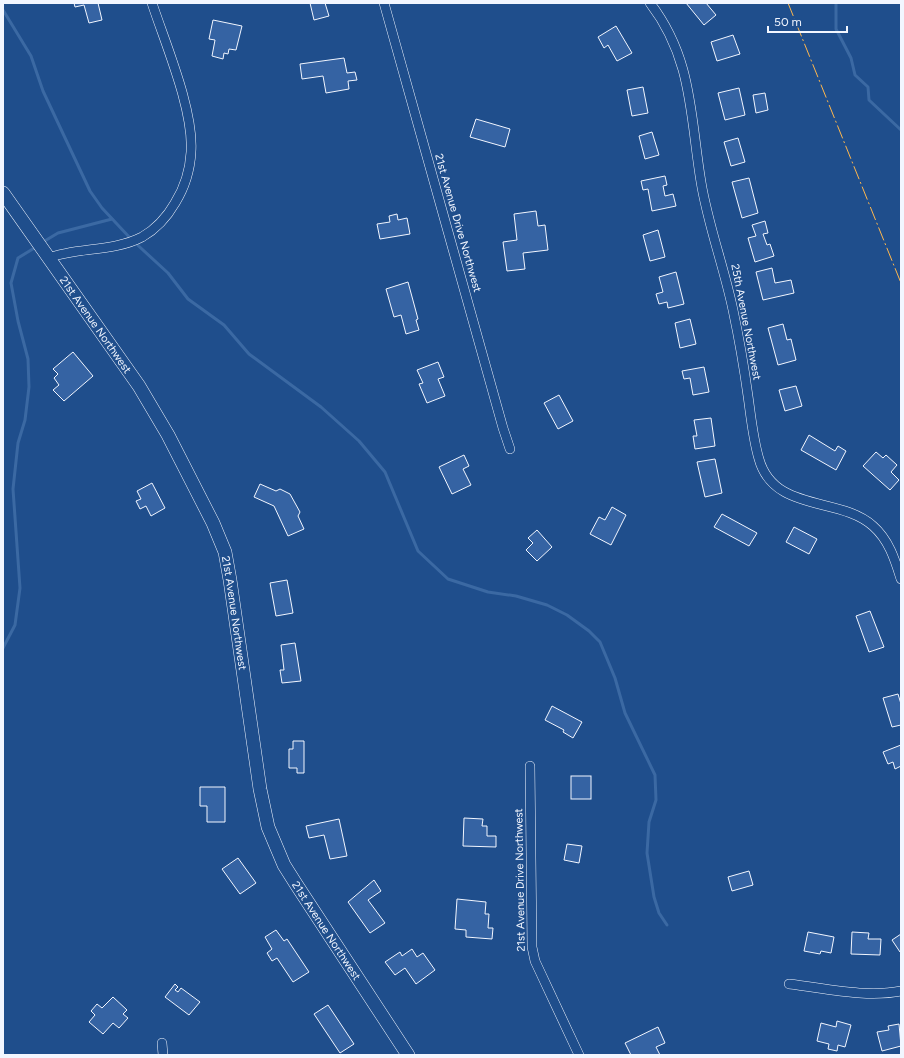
<svg xmlns="http://www.w3.org/2000/svg" width="904" height="1058" font-family="Figtree,sans-serif">
<rect width="100%" height="100%" fill="#1f4e8c"/>
<g fill="none" stroke-linecap="round" stroke-linejoin="round">
<g stroke="#3b69a3" stroke-width="3">
<path d="M836,3V29L851,58L855,75L868,87L869,100L901,130"/>
<path d="M3,10L31,56L43,91L90,191L102,208L131,239L168,273L188,299L224,325L249,354L321,407L359,441L385,472L418,551L448,579L488,592L516,596L547,605L567,615L589,631L600,642L615,678L625,713L655,775L656,800L649,822L647,853L654,897L659,913L667,925"/>
<path d="M43,242L58,233L112,219"/>
<path d="M3,648L15,625L20,588L13,489L18,443L25,420L29,387L28,359L18,321L11,283L18,258L36,247"/>
</g>
</g>
<g fill="#3563a3" stroke="#f2f6ff">
<path d="M74,3H98L102,20L89,23L84,5L75,7Z"/>
<path d="M310,3H325L329,16L314,20Z"/>
<path d="M686,3H706L716,15L704,25Z"/>
<path d="M213,20L242,26L236,50L229,49L228,54L224,53L223,59L212,56L215,40L209,39Z"/>
<path d="M616,26L632,53L617,61L608,45L604,48L598,37Z"/>
<path d="M733,35L740,54L717,61L711,42Z"/>
<path d="M344,58L347,73L355,72L357,80L348,81L349,89L326,93L323,76L302,79L300,64Z"/>
<path d="M643,87L648,113L632,116L627,90Z"/>
<path d="M739,88L745,115L725,120L718,93Z"/>
<path d="M765,93L768,110L756,113L753,95Z"/>
<path d="M476,119L510,129L505,147L470,137Z"/>
<path d="M652,132L659,155L645,159L639,136Z"/>
<path d="M738,138L745,162L731,166L724,142Z"/>
<path d="M665,176L667,185L663,186L665,196L673,194L676,206L652,211L648,189L643,190L641,181Z"/>
<path d="M749,178L758,213L742,218L732,182Z"/>
<path d="M536,211L538,226L545,225L548,250L523,253L525,269L507,271L503,242L517,240L514,214Z"/>
<path d="M397,214L398,220L407,218L410,234L380,239L377,224L390,222L389,216Z"/>
<path d="M765,221L768,233L763,234L767,245L770,244L774,256L755,262L748,238L756,236L752,225Z"/>
<path d="M658,230L665,257L650,261L643,235Z"/>
<path d="M772,268L775,283L791,280L794,293L763,300L756,272Z"/>
<path d="M676,272L684,304L668,308L667,302L659,304L656,294L663,292L659,277Z"/>
<path d="M408,282L418,319L416,320L419,330L406,334L401,315L394,317L386,289Z"/>
<path d="M690,319L696,344L680,348L675,323Z"/>
<path d="M783,324L787,340L791,339L796,360L778,365L768,328Z"/>
<path d="M73,352L93,376L64,401L53,390L59,385L54,378L58,374L53,369Z"/>
<path d="M438,362L444,377L438,379L445,396L427,403L419,384L423,383L417,370Z"/>
<path d="M704,367L709,392L693,395L690,378L684,379L682,371Z"/>
<path d="M796,386L802,406L785,411L779,390Z"/>
<path d="M559,395L573,421L558,429L544,403Z"/>
<path d="M711,418L715,446L695,449L693,436H697L694,420Z"/>
<path d="M809,435L835,451L838,446L846,451L836,470L801,450Z"/>
<path d="M876,452L883,458L886,455L897,465L891,472L899,480L890,490L863,466Z"/>
<path d="M464,455L469,466L463,469L471,485L452,494L439,467Z"/>
<path d="M715,459L722,493L705,497L697,462Z"/>
<path d="M152,483L165,508L151,516L146,506L140,509L136,501L141,499L137,491Z"/>
<path d="M260,484L276,491L280,489L290,494L300,512L298,516L304,529L288,536L274,506L254,497Z"/>
<path d="M612,507L626,515L611,545L590,534L599,517L605,520Z"/>
<path d="M722,514L757,533L749,546L714,527Z"/>
<path d="M794,527L817,539L809,554L786,542Z"/>
<path d="M537,530L552,547L537,561L526,550L533,543L528,538Z"/>
<path d="M287,580L293,613L276,616L270,583Z"/>
<path d="M870,611L884,647L869,652L856,616Z"/>
<path d="M295,643L301,681L282,683L280,670H284L281,645Z"/>
<path d="M898,694L901,704V725L892,727L883,698Z"/>
<path d="M552,706L582,722L573,738L563,732L564,730L545,720Z"/>
<path d="M293,741H304V773H297V768H289V749H293Z"/>
<path d="M901,745V766L895,769L893,762L888,764L883,752Z"/>
<rect x="571" y="776" width="20" height="23"/>
<path d="M200,787H225V822H207V806H200Z"/>
<path d="M464,818L483,819L482,826H487V836H496V847L463,846Z"/>
<path d="M339,819L347,856L330,859L324,835L309,838L306,826Z"/>
<path d="M567,844L582,846L579,863L564,860Z"/>
<path d="M238,858L256,883L240,894L222,869Z"/>
<path d="M749,871L753,885L732,891L728,877Z"/>
<path d="M374,880L381,891L368,900L385,923L370,933L348,902Z"/>
<path d="M457,899L486,902L485,914H489L488,928H493L492,939L466,937V930L455,929Z"/>
<path d="M276,930L284,941L287,939L309,972L293,982L277,958L272,961L267,953L272,949L265,937Z"/>
<path d="M808,932L834,937L831,953L821,951L820,954L804,951Z"/>
<path d="M852,932L869,933L868,939H881L880,955L851,954Z"/>
<path d="M901,934V952H900L892,940Z"/>
<path d="M412,949L417,957L423,953L435,970L416,984L405,968L395,975L385,962L400,952L402,956Z"/>
<path d="M175,984L178,987L175,990L178,992L181,988L200,1002L189,1015L165,997Z"/>
<path d="M113,997L127,1010L123,1014L128,1018L119,1028L113,1023L103,1034L89,1022L95,1015L91,1011L97,1004L102,1008Z"/>
<path d="M328,1005L354,1044L340,1053L314,1014Z"/>
<path d="M837,1021L851,1025L845,1047L838,1045L837,1051L828,1049L829,1044L817,1041L821,1023L836,1027Z"/>
<path d="M899,1024L901,1046L882,1051L877,1032L889,1030L888,1026Z"/>
<path d="M658,1027L665,1043L656,1047L660,1055H631L625,1043Z"/>
</g>
<g fill="none" stroke-linecap="round" stroke-linejoin="round">
<defs>
<g id="street">
<path d="M384,3L503,428L510,449"/>
<path d="M650,3C693,59 690,116 701,182C708,225 724,267 733,310C739,338 744,367 748,396C751,417 753,439 759,459C774,513 840,496 873,526C889,540 895,560 901,579"/>
<path d="M48,258C78,247 113,252 142,237C156,229 167,217 175,203C185,187 190,170 191,152C194,110 165,43 152,3"/>
<path d="M530,766L532,947L535,961L579,1055"/>
<path d="M789,984C825,988 865,998 901,991"/>
<path d="M162,1043L163,1055"/>
</g>
<g id="secondary">
<path id="s1" d="M3,193L139,386L168,435L213,523L225,552L230,580L260,789L268,827L284,865L296,884L408,1055"/>
</g>
</defs>
<use href="#street" stroke="#f2f6ff" stroke-width="10"/>
<use href="#secondary" stroke="#f2f6ff" stroke-width="14"/>
<use href="#street" stroke="#1f4e8c" stroke-width="9"/>
<use href="#secondary" stroke="#1f4e8c" stroke-width="13"/>
<path stroke="#ffb74d" stroke-width="1" stroke-dasharray="14 3 2 3" stroke-linecap="butt" d="M788,3L901,283"/>
</g>
<g text-anchor="middle" dominant-baseline="central" stroke-width="3" stroke-linejoin="round" paint-order="stroke">
<g font-size="11" fill="#f2f6ff" stroke="#1f4e8c">
<text transform="translate(458 223) rotate(74)">21st Avenue Drive Northwest</text>
<text transform="translate(746 322) rotate(79)">25th Avenue Northwest</text>
<text stroke="none"><textPath href="#s1" startOffset="161">21st Avenue Northwest</textPath></text>
<text stroke="none"><textPath href="#s1" startOffset="485">21st Avenue Northwest</textPath></text>
<text transform="translate(520 880) rotate(-91)">21st Avenue Drive Northwest</text>
<text stroke="none"><textPath href="#s1" startOffset="821">21st Avenue Northwest</textPath></text>
</g>
</g>
<rect width="904" height="1058" fill="none" stroke="#f2f6ff" stroke-width="8"/>
<path d="M768 26v6h79v-6" fill="none" stroke="#f2f6ff" stroke-width="2"/>
<text x="774" y="26" font-size="12" fill="#f2f6ff" stroke="#1f4e8c" stroke-width="3" paint-order="stroke">50 m</text>
</svg>
